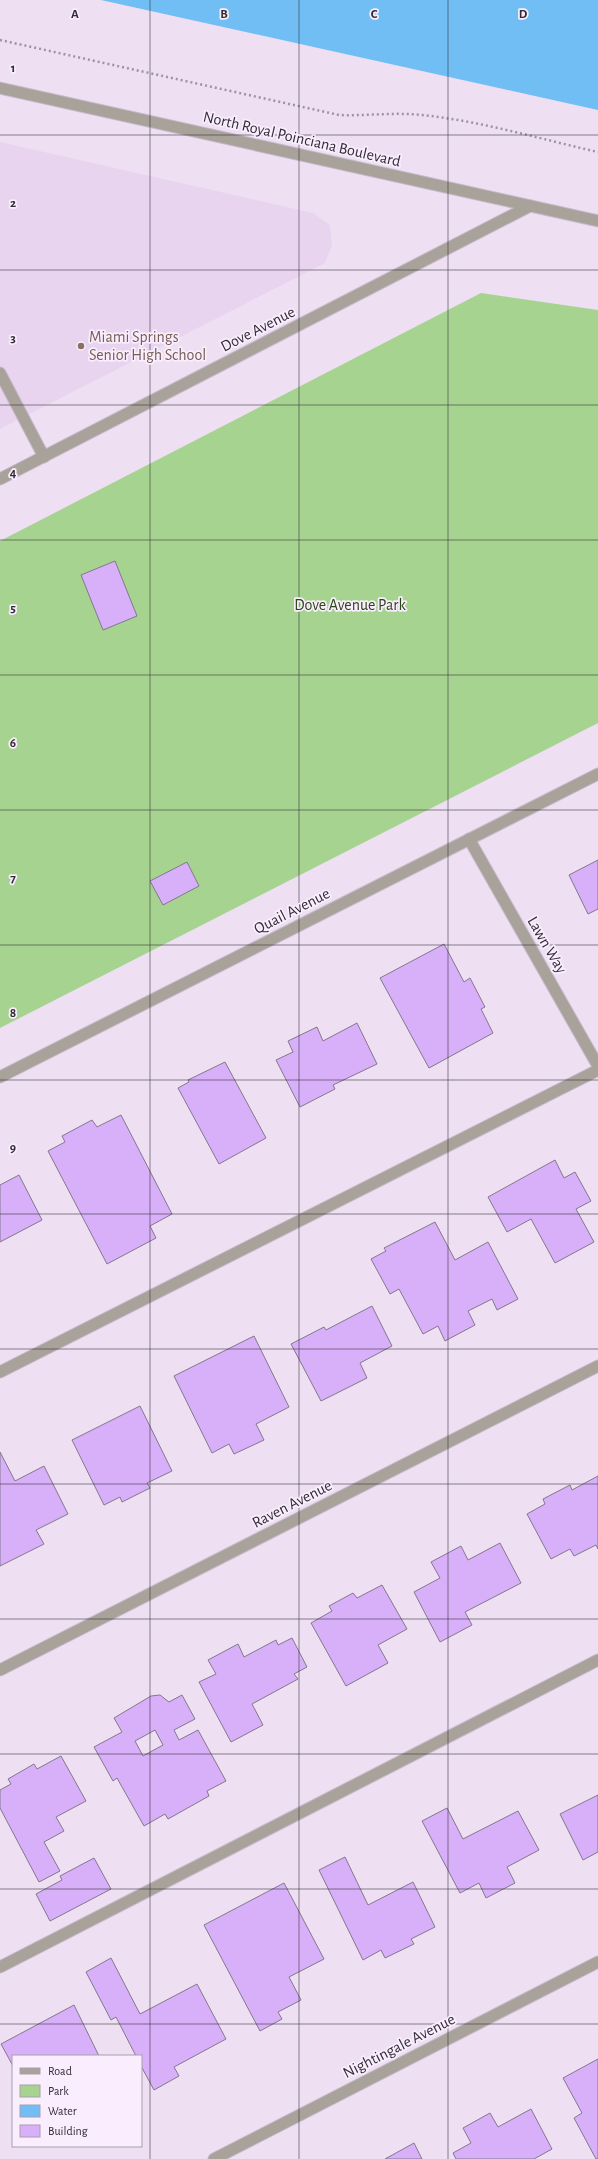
<svg xmlns="http://www.w3.org/2000/svg" width="598" height="2159" font-family="'Alegreya Sans',sans-serif">
<rect width="100%" height="100%" fill="#eedff3"/>
<path fill="#e8d4ef" d="M0,142L313,213L330,225L332,245L325,263L0,429Z"/>
<path fill="#a7d390" d="M481,293L598,310V723L0,1028V541Z"/>
<path fill="#71bef4" d="M101,0H598V110Z"/>
<g fill="#d8b0f9" stroke="#82788c" fill-rule="evenodd">
<path d="M115,561L137,616L103,630L81,575Z"/>
<path d="M598,860V909L588,914L569,875Z"/>
<path d="M187,862L199,886L163,905L150,881Z"/>
<path d="M444,944L464,982L470,978L485,1007L481,1009L493,1033L429,1068L380,978Z"/>
<path d="M357,1023L377,1064L333,1085L335,1089L300,1107L276,1060L293,1052L288,1041L317,1027L323,1041Z"/>
<path d="M225,1062L266,1138L219,1164L178,1088L189,1082L188,1080Z"/>
<path d="M121,1115L172,1214L150,1226L156,1238L107,1264L48,1151L65,1142L62,1136L92,1120L97,1127Z"/>
<path d="M555,1160L564,1178L575,1172L591,1201L576,1209L594,1242L555,1263L531,1219L507,1232L488,1197Z"/>
<path d="M19,1175L42,1220L0,1242V1185Z"/>
<path d="M435,1222L455,1260L488,1242L518,1299L497,1310L492,1299L468,1311L475,1325L445,1341L438,1326L423,1334L399,1289L390,1294L371,1259L386,1251L384,1248Z"/>
<path d="M372,1306L392,1346L360,1363L367,1378L321,1401L291,1344L324,1327L326,1330Z"/>
<path d="M254,1336L289,1407L256,1424L264,1440L234,1454L229,1444L212,1453L174,1376Z"/>
<path d="M140,1406L172,1471L147,1483L150,1488L122,1502L120,1497L104,1505L72,1440Z"/>
<path d="M0,1452L15,1481L44,1466L68,1514L36,1530L44,1544L0,1566Z"/>
<path d="M598,1476V1549L596,1545L574,1556L570,1549L551,1559L527,1514L545,1504L543,1499L570,1485L572,1490Z"/>
<path d="M500,1543L521,1583L465,1612L472,1625L440,1642L414,1592L440,1578L431,1562L461,1546L468,1560Z"/>
<path d="M382,1585L407,1629L378,1645L388,1663L346,1686L311,1623L332,1611L329,1606L353,1593L357,1598Z"/>
<path d="M292,1638L307,1667L294,1674L298,1679L252,1704L263,1725L231,1742L199,1682L216,1674L208,1660L238,1644L244,1657L276,1640L278,1645Z"/>
<path d="M160,1695L169,1702L182,1695L195,1719L174,1730L179,1740L198,1730L226,1781L207,1791L209,1796L168,1819L165,1814L144,1826L117,1778L113,1781L94,1747L122,1732L114,1718L151,1696ZM155,1730L163,1745L143,1756L135,1741Z"/>
<path d="M61,1756L86,1801L56,1817L64,1831L44,1842L60,1871L39,1882L0,1808V1790L11,1784L8,1779L34,1764L37,1769Z"/>
<path d="M598,1795V1852L583,1860L560,1814Z"/>
<path d="M447,1808L463,1839L518,1811L539,1850L507,1867L515,1883L486,1898L479,1883L460,1893L422,1821Z"/>
<path d="M345,1857L368,1905L413,1882L435,1927L411,1939L414,1944L385,1958L381,1950L363,1960L319,1870Z"/>
<path d="M94,1858L111,1889L50,1921L36,1894L62,1880L60,1876Z"/>
<path d="M284,1883L324,1959L289,1977L301,2000L278,2012L282,2019L260,2031L204,1925Z"/>
<path d="M111,1958L140,2014L197,1984L226,2039L174,2067L179,2076L154,2090L141,2066V2056H136L116,2017L111,2020L86,1972Z"/>
<path d="M74,2005L99,2056H13V2066L1,2044Z"/>
<path d="M598,2059V2159H596L574,2118L582,2113L563,2078Z"/>
<path d="M531,2109L552,2149L534,2159H456L453,2153L471,2143L463,2128L490,2113L498,2127Z"/>
<path d="M414,2143L422,2159H385Z"/>
</g>
<g fill="none" stroke-linecap="round" stroke-linejoin="round">
<defs>
<g id="service">
<path d="M0,373L44,457"/>
<path d="M0,1372L598,1070"/>
<path d="M0,1967L598,1660"/>
</g>
<g id="minor">
<path d="M0,479L530,206"/>
<path d="M469,839L598,1066"/>
<path d="M0,1077L598,774"/>
<path d="M0,1670L598,1366"/>
<path d="M214,2159L598,1962"/>
</g>
<path id="tertiary" d="M0,88L598,221"/>
</defs>
<use href="#service" stroke="#c8bbcd" stroke-width="13"/>
<use href="#minor" stroke="#c8bbcd" stroke-width="13"/>
<use href="#tertiary" stroke="#c8bbcd" stroke-width="13"/>
<path stroke="#9e93a1" stroke-width="2.5" stroke-dasharray="2 3" stroke-linecap="butt" d="M0,40L339,115C367,116 394,112 422,115C481,121 540,139 598,152"/>
<use href="#service" stroke="#a9a29a" stroke-width="11"/>
<use href="#minor" stroke="#a9a29a" stroke-width="11"/>
<use href="#tertiary" stroke="#a9a29a" stroke-width="11"/>
</g>
<path fill="none" stroke="#322d34" stroke-width="1" stroke-opacity="0.55" d="M150,0V2159M299,0V2159M448,0V2159M0,135H598M0,270H598M0,405H598M0,540H598M0,675H598M0,810H598M0,945H598M0,1080H598M0,1214H598M0,1349H598M0,1484H598M0,1619H598M0,1754H598M0,1889H598M0,2024H598"/>
<circle fill="#8d6e63" stroke="#f9edfe" stroke-width="1.5" cx="81" cy="346" r="4"/>
<g text-anchor="middle" dominant-baseline="central" stroke-width="3.5" stroke-linejoin="round" paint-order="stroke">
<g font-size="16" fill="#322d34" stroke="#f9edfe">
<text transform="translate(302 139) rotate(13)">North Royal Poinciana Boulevard</text>
<text transform="translate(258 329) rotate(-27)">Dove Avenue</text>
<text transform="translate(292 911) rotate(-27)">Quail Avenue</text>
<text transform="translate(547 945) rotate(60)">Lawn Way</text>
<text transform="translate(292 1504) rotate(-27)">Raven Avenue</text>
<text transform="translate(399 2046) rotate(-27)">Nightingale Avenue</text>
</g>
<g font-size="16" fill="#785e54" stroke="#f9edfe" text-anchor="start">
<text x="89" y="337">Miami Springs<tspan x="89" dy="18">Senior High School</tspan></text>
</g>
<g font-size="16" fill="#2a4817" stroke="#f9edfe">
<text x="350" y="605">Dove Avenue Park</text>
</g>
</g>
<g font-size="13" text-anchor="middle" font-weight="bold" fill="#322d34" stroke="#f9edfe" stroke-width="3.5" stroke-linejoin="round" paint-order="stroke">
<text x="75" y="18">A</text>
<text x="224" y="18">B</text>
<text x="374" y="18">C</text>
<text x="523" y="18">D</text>
<text x="13" y="72">1</text>
<text x="13" y="207">2</text>
<text x="13" y="342">3</text>
<text x="13" y="477">4</text>
<text x="13" y="612">5</text>
<text x="13" y="747">6</text>
<text x="13" y="882">7</text>
<text x="13" y="1017">8</text>
<text x="13" y="1152">9</text>
</g>
<rect x="12" y="2055" width="130" height="92" fill="#f9edfe" stroke="#a9a0ad"/>
<rect x="20" y="2068" width="20" height="6" fill="#a9a29a" stroke="#a9a0ad"/>
<text x="48" y="2075" font-size="12" fill="#322d34">Road</text>
<rect x="20" y="2085" width="20" height="12" fill="#a7d390" stroke="#a9a0ad"/>
<text x="48" y="2095" font-size="12" fill="#322d34">Park</text>
<rect x="20" y="2105" width="20" height="12" fill="#71bef4" stroke="#a9a0ad"/>
<text x="48" y="2115" font-size="12" fill="#322d34">Water</text>
<rect x="20" y="2125" width="20" height="12" fill="#d8b0f9" stroke="#a9a0ad"/>
<text x="48" y="2135" font-size="12" fill="#322d34">Building</text>
</svg>
